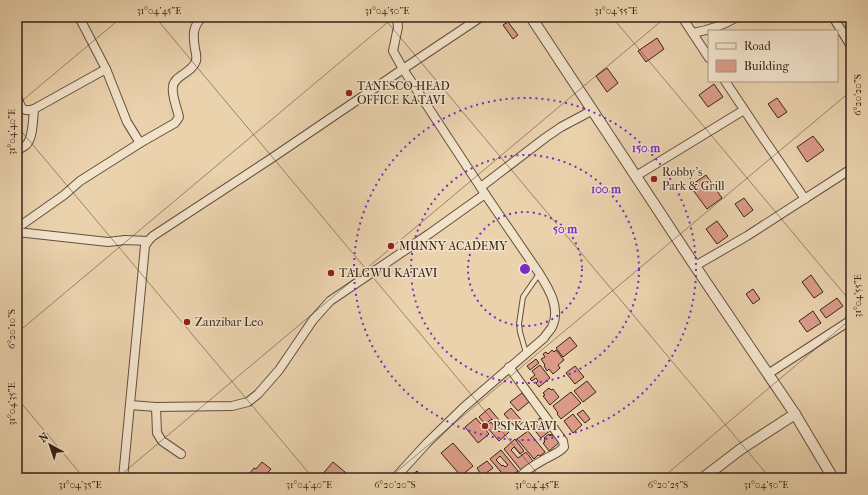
<svg xmlns="http://www.w3.org/2000/svg" width="868" height="495" font-family="'IM FELL French Canon',serif">
<rect width="100%" height="100%" fill="#ead2ad"/>
<filter id="stains"><feTurbulence type="fractalNoise" baseFrequency=".005" numOctaves="4"/><feColorMatrix values="0 0 0 0 .2 0 0 0 0 .09 0 0 0 0 .02 0 0 0 .5 -.17"/></filter>
<radialGradient id="worn" r=".72"><stop offset=".6" stop-color="#630" stop-opacity="0"/><stop offset="1" stop-color="#630" stop-opacity=".3"/></radialGradient>
<g fill="#db9a88" stroke="#382317" fill-rule="evenodd">
<path d="M508,22L518,35L513,39L503,25Z"/>
<path d="M657,38L664,49L646,62L638,51Z"/>
<path d="M607,68L618,83L607,92L596,76Z"/>
<path d="M714,84L723,97L708,107L699,95Z"/>
<path d="M777,98L787,112L778,118L768,104Z"/>
<path d="M813,136L824,150L807,162L797,147Z"/>
<path d="M706,175L722,198L707,209L690,186Z"/>
<path d="M744,198L753,210L744,217L735,204Z"/>
<path d="M717,221L728,236L717,244L706,229Z"/>
<path d="M811,275L823,292L814,298L802,282Z"/>
<path d="M753,289L760,299L753,304L746,294Z"/>
<path d="M837,298L843,306L826,318L820,310Z"/>
<path d="M813,311L821,323L807,332L799,321Z"/>
<path d="M570,337L577,346L563,357L556,348Z"/>
<path d="M552,350L554,352L556,350L564,360L558,365L560,368L553,374L549,369L547,371L544,366L545,365L541,359L545,357L543,354L546,352L548,354Z"/>
<path d="M536,359L539,363L530,370L527,366Z"/>
<path d="M540,365L550,378L539,387L536,383L538,381L536,378L532,381L530,379L535,375L532,371Z"/>
<path d="M575,366L584,377L575,384L566,373Z"/>
<path d="M587,381L596,392L583,402L574,391Z"/>
<path d="M549,388L551,390L553,389L559,397L550,405L543,396L545,395L543,393Z"/>
<path d="M571,392L581,403L561,419L557,414L558,413L553,406Z"/>
<path d="M522,393L529,402L518,411L510,402Z"/>
<path d="M489,408L509,432L499,441L486,426L491,422L499,432L501,430L492,419L485,424L479,417Z"/>
<path d="M511,408L523,422L516,428L504,414Z"/>
<path d="M583,410L590,419L585,423L577,414Z"/>
<path d="M573,414L582,425L573,433L564,421Z"/>
<path d="M476,418L489,434L478,443L465,427Z"/>
<path d="M540,418L551,430L541,438L531,426Z"/>
<path d="M528,431L545,452L540,456L538,455L534,459L517,439Z"/>
<path d="M549,434L550,436L551,434L552,436L554,435L561,441L549,451L543,443L545,442L544,441L545,439L544,438Z"/>
<path d="M515,439L524,451L520,454L514,447L511,450L518,458L526,452L533,461L521,470L504,449Z"/>
<path d="M453,443L473,466L461,476L441,453Z"/>
<path d="M501,450L518,471L509,478H506L490,459ZM500,456L508,465L505,467L503,465L502,466L496,460Z"/>
<path d="M487,461L493,468L482,476L477,468Z"/>
<path d="M262,462L271,469L263,478H246L254,468L256,469Z"/>
<path d="M333,462L345,472L340,478H319Z"/>
<path d="M417,471L420,474L419,476L421,478H408Z"/>
</g>
<g fill="none" stroke-linecap="round" stroke-linejoin="round">
<defs>
<path id="service" d="M526,353L520,332L519,324L523,297L539,274"/>
<g id="minor">
<path d="M79,17L106,69L127,122L140,143"/>
<path d="M682,17L709,58"/>
<path d="M833,17L851,46"/>
<path d="M693,33C710,30 722,26 737,17"/>
<path d="M725,81L763,138L805,199"/>
<path d="M17,96C21,107 21,113 34,109L106,69"/>
<path d="M17,150C20,149 23,147 26,145C33,139 33,119 34,109"/>
<path d="M636,176L744,110"/>
<path d="M481,187L545,138L561,127L593,110"/>
<path d="M17,227L23,224L64,195L80,181L140,143L175,123L179,117C177,108 171,94 173,86C175,75 192,73 196,61C197,57 196,53 195,49C193,35 192,28 202,17"/>
<path d="M17,232L108,242L125,240L148,241"/>
<path d="M695,266L747,236L851,169"/>
<path d="M509,367L563,441L564,447C559,453 552,455 545,459C536,464 525,470 519,478"/>
<path d="M768,374L851,320"/>
<path d="M130,405L156,407L232,406L248,402L258,394L279,370L313,320L330,301L429,234L485,194"/>
<path d="M156,407L157,433L162,441L181,454"/>
<path d="M123,478L145,246L148,241L153,236L272,158L403,69L481,17"/>
<path d="M395,478L427,443L464,407L544,338C546,334 550,331 552,327C561,308 549,289 539,273L485,194L403,69L393,51L398,27L397,17"/>
</g>
<g id="tertiary">
<path d="M531,17L695,266L795,414L833,478"/>
<path d="M703,478L741,449L795,414"/>
</g>
</defs>
<use href="#service" stroke="#644f3c" stroke-width="6"/>
<use href="#minor" stroke="#644f3c" stroke-width="10"/>
<use href="#tertiary" stroke="#644f3c" stroke-width="12"/>
<use href="#service" stroke="#f1e2ca" stroke-width="4"/>
<use href="#minor" stroke="#f1e2ca" stroke-width="8"/>
<use href="#tertiary" stroke="#f1e2ca" stroke-width="10"/>
</g>
<path fill="none" stroke="#382317" stroke-width="1" stroke-opacity="0.45" d="M155,17L541,478M383,17L770,478M612,17L851,302M841,17L851,29M17,105L122,17M17,126L313,478M17,333L394,17M17,398L84,478M117,478L666,17M389,478L851,91M662,478L851,319"/>
<g fill="none" stroke="#7b2cbf" stroke-width="2" stroke-dasharray="2 4">
<circle cx="525" cy="269" r="57"/>
<circle cx="525" cy="269" r="114"/>
<circle cx="525" cy="269" r="171"/>
</g>
<g fill="#8f2418" stroke="#f1e2ca" stroke-width="1.5">
<circle cx="349" cy="93" r="4"/>
<circle cx="654" cy="179" r="4"/>
<circle cx="391" cy="246" r="4"/>
<circle cx="331" cy="273" r="4"/>
<circle cx="187" cy="322" r="4"/>
<circle cx="485" cy="426" r="4"/>
</g>
<g text-anchor="middle" dominant-baseline="central" stroke-width="3" stroke-linejoin="round" paint-order="stroke">
<g font-size="12" fill="#382317" stroke="#f1e2ca" text-anchor="start">
<text x="357" y="86">TANESCO-HEAD<tspan x="357" dy="14">OFFICE KATAVI</tspan></text>
<text x="662" y="172">Robby's<tspan x="662" dy="14">Park &amp; Grill</tspan></text>
<text x="399" y="246">MUNNY ACADEMY</text>
<text x="339" y="273">TALGWU KATAVI</text>
<text x="195" y="322">Zanzibar Leo</text>
<text x="493" y="426">PSI KATAVI</text>
</g>
</g>
<circle cx="525" cy="269" r="6" fill="#7b2cbf" stroke="#f1e2ca" stroke-width="2"/>
<g font-size="12" text-anchor="middle" font-weight="bold" fill="#7b2cbf" stroke="#f1e2ca" stroke-width="3" stroke-linejoin="round" paint-order="stroke">
<text x="646" y="152">150 m</text>
<text x="606" y="193">100 m</text>
<text x="565" y="233">50 m</text>
</g>
<rect width="868" height="495" fill="none" stroke="#ead2ad" stroke-width="44"/>
<rect x="708" y="30" width="130" height="52" fill="#f1e2ca" stroke="#a79682"/>
<rect x="716" y="43" width="20" height="6" fill="#f1e2ca" stroke="#a79682"/>
<text x="744" y="50" font-size="12" fill="#382317">Road</text>
<rect x="716" y="60" width="20" height="12" fill="#db9a88" stroke="#a79682"/>
<text x="744" y="70" font-size="12" fill="#382317">Building</text>
<g transform="translate(50 445) rotate(320)" stroke="#f1e2ca" stroke-width="3" paint-order="stroke">
<path d="M0-3L7 15L0 10L-7 15Z" fill="#382317"/>
<text y="-6" font-size="11" font-weight="bold" text-anchor="middle" fill="#382317">N</text>
</g>
<rect x="22" y="22" width="824" height="451" fill="none" stroke="#382317" stroke-width="1.5"/>
<g font-size="10" text-anchor="middle" fill="#382317">
<text x="159" y="14">31°04'45"E</text>
<text x="387" y="14">31°04'50"E</text>
<text x="616" y="14">31°04'55"E</text>
<text transform="translate(857 95) rotate(-90)" y="4">6°20'20"S</text>
<text transform="translate(11 132) rotate(-90)" y="4">31°04'40"E</text>
<text transform="translate(857 296) rotate(-90)" y="4">31°04'55"E</text>
<text transform="translate(11 329) rotate(-90)" y="4">6°20'10"S</text>
<text transform="translate(11 404) rotate(-90)" y="4">31°04'35"E</text>
<text x="80" y="488">31°04'35"E</text>
<text x="309" y="488">31°04'40"E</text>
<text x="395" y="488">6°20'20"S</text>
<text x="537" y="488">31°04'45"E</text>
<text x="668" y="488">6°20'25"S</text>
<text x="766" y="488">31°04'50"E</text>
</g>
<rect width="100%" height="100%" filter="url(#stains)"/>
<rect width="100%" height="100%" fill="url(#worn)"/>
</svg>
